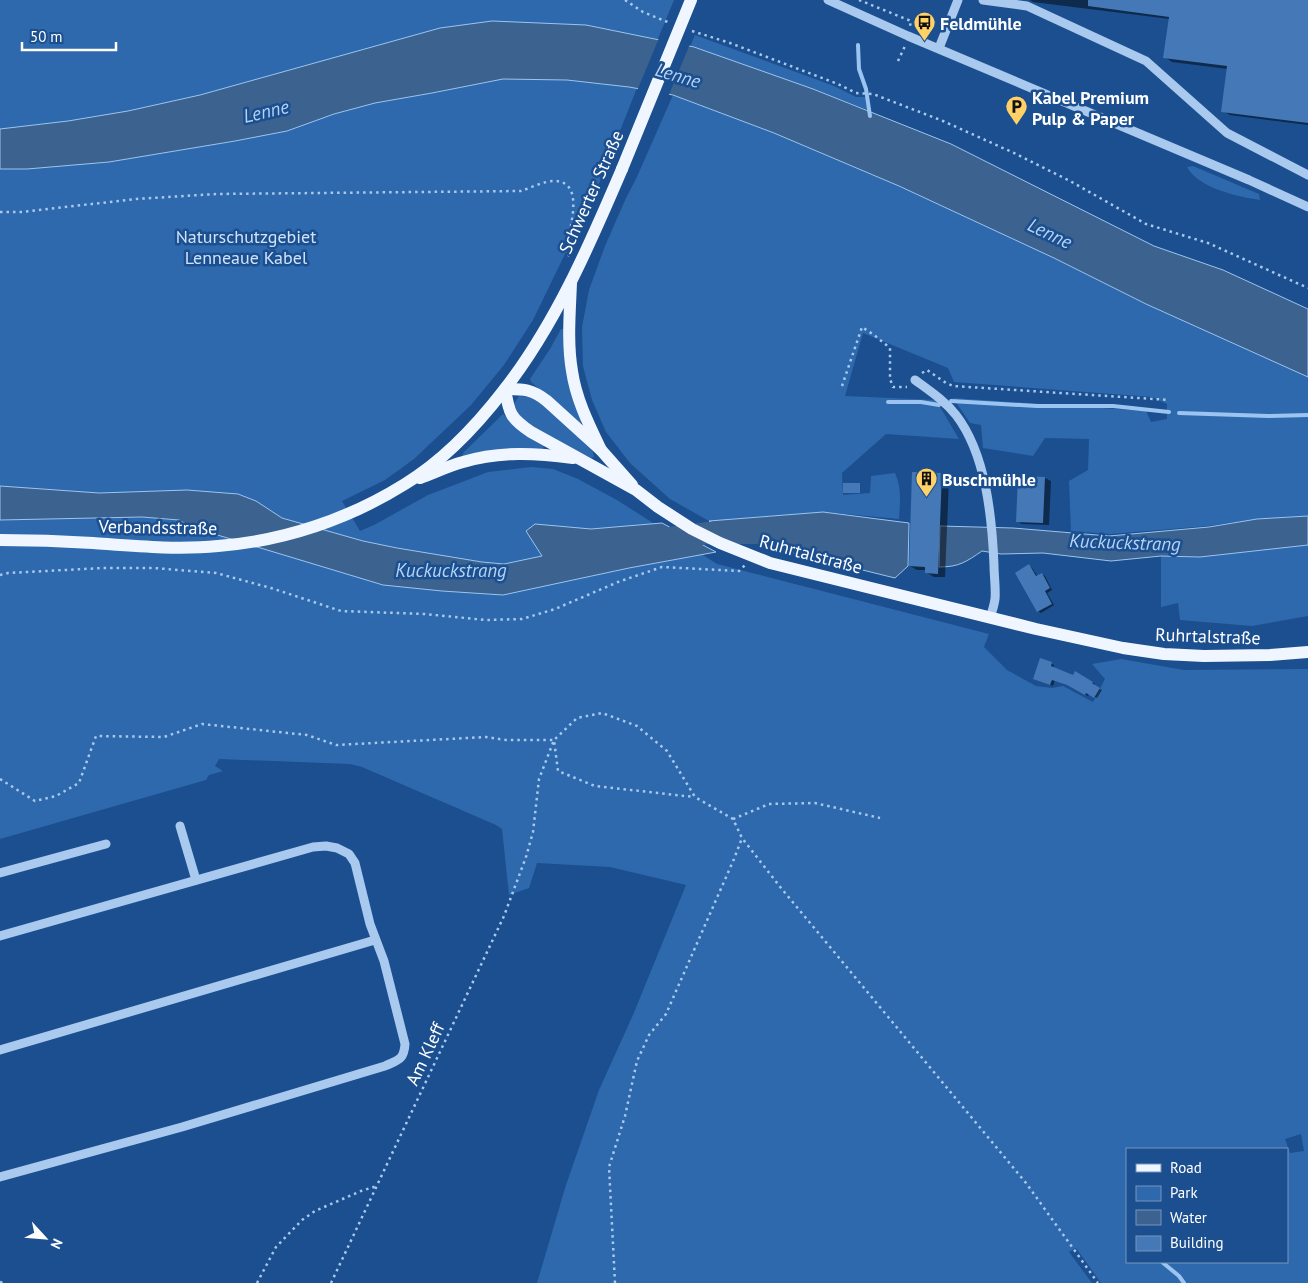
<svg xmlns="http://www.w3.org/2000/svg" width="1308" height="1283" font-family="'PT Sans',sans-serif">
<rect width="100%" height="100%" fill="#1b4f8f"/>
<g fill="#2e69ad" fill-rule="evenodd">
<path d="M0,0H674L657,41L647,39L628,87L637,88L598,186L533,320L504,365L471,405L414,459L385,480L342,501L360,531L374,525L428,495L488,472L531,467L553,469L578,479L617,500L717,564L989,634L984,647L1007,670L1036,686L1052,688L1063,686L1093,702L1105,679L1092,664L1121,659L1184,670L1308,669V1283H1101L1076,1248L1069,1252L1092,1283H537L566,1185L599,1090L633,1015L686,885L610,867L537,863L529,888L509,895L502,829L496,825L362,767L350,764L219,759L215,766L223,771L209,775L206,780L0,839ZM1301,1134L1304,1151L1290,1153L1285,1139ZM1127,1149H1287V1262H1127Z"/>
<path d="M695,35L834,86L856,97H866L868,110L813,89L690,47Z"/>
<path d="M673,95L774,133L899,186L1054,258L1146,304L1308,377V516L1257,519L1208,526L1110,534L1071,531L1069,481L1088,470L1089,439L1045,438L1033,456L983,448L981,425L970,423L953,398L1146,411L1151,422L1167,419V404L1152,397L954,382L948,368L863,333L845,396L936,400L959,439L886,434L842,473L843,495L870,493L871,476L895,473C902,488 900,503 899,519L823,512L709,521L670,499L630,463L606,432L592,400L583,366L582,327L589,290L605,246L626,198L636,179Z"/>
<path d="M1193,166L1259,194L1260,200C1238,197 1198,188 1187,167Z"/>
<path d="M561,329H564L582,421L580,424L531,382L530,379L550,349Z"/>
<path d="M519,396L534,397L567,425L593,452L594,457L591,458C570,447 518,427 514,404Z"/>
<path d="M503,414L511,422L544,445L543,449L462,456L464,452Z"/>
<path d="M1308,545V616L1252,626L1180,620L1178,603L1161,607V556L1200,557Z"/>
</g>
<g fill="#3c6290" stroke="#9cc4f0">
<path d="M492,21L586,25L694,47L813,89L951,144L1154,246L1223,270L1308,309V377L1146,304L1054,258L899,186L774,133L673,95L629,87L567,80L503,79L432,93L375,103L334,114L287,131L235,141L109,162L27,169H0V129L68,121L128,111L200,95L440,28Z"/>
<path d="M0,486L99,493L187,490L238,494L256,501L282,518L363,541L397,548L482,562L504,564L542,556L526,531L535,524L591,529L662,523L716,552L629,568L503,595L442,591L383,585L191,527L179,520L142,517L0,520Z"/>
<path d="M823,512L909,523L908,566L895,578L761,545L736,535L709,521Z"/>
<path d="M1308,516V545L1200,557L1161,556L1111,561L1043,553L1001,554L982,551C966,562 959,567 939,567L940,526L1013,528L1109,536L1209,527L1257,519Z"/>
</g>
<path fill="#1b4f8f" d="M659,38L690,44L668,97L637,91Z"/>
<g fill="#0007">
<path d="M1030,0H1308V125L1230,115L1223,111L1228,69L1172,62L1165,57L1170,19L1033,2Z"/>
<path d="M941,474L949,479L945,577H934L926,572V570H917L910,566Z"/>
<path d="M1019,477L1045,478L1051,481L1049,525L1022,524L1017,521Z"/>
<path d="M1029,566L1032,568L1038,577L1042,574L1045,576L1052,590L1047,593L1054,605L1041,613L1038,611Z"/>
<path d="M1041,659L1054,665L1053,668L1073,677L1076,673L1095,684L1094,686L1102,690L1097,698L1089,694L1088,696L1071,686L1055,680L1053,686L1037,680Z"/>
</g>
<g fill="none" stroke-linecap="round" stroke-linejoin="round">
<g stroke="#9cc4f0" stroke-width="4">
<path d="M858,45L859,69L866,89L870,116"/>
<path d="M951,401L1037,406H1113L1169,412"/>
<path d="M888,402H921L939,405"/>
<path d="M1179,413L1268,416L1308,415"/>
<path d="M1162,1262L1179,1276L1184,1283"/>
</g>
<path stroke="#3c6290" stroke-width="22" d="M655,540L708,533H763"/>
</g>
<g fill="#4478b7">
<path d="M1088,0H1308V123L1221,112L1227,66L1163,58L1169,17L1088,6Z"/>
<path d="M912,472L942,473L938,574L925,573V567L909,566Z"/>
<path d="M1018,476L1045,477L1043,523L1016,522Z"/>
<rect x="843" y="483" width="17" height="10"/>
<path d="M1029,564L1036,576L1042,573L1050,588L1045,591L1052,604L1037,612L1015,573Z"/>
<path d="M1040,658L1052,662L1051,666L1073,675L1075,671L1093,682L1092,683L1100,688L1094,698L1086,693L1085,695L1067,685L1052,680L1050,685L1033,679Z"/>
</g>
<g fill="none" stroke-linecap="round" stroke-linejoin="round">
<g stroke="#a9c9ee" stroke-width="2.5" stroke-dasharray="2.5 4" stroke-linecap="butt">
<path d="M625,0L643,12L670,23"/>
<path d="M859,0L911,21L910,26"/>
<path d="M692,31L730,43L838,84L856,93L873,94L943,121L1014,153L1070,181L1146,224L1208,243L1308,288"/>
<path d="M898,61L905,46"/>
<path d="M0,212H21L136,199L216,194L521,191C530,188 544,181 554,181C588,181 567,234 566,254L570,256"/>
<path d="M922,373L927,370L946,383L953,386L1169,400"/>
<path d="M842,386L862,327L874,335L890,348V379L893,387H907"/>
<path d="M0,575L8,573L103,568H154L216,573L271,588L341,611L424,614L486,620L522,619L555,609L618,582L662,567L739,571L745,565"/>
<path d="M0,779L35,801L56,796L79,783L96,736L164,737L202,724L307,735L336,745L486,737L506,740H554L558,771L595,786L694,797"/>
<path d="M733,819L769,804L815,803L880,818"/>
<path d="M0,1282L3,1283"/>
<path d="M257,1283L276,1247L302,1220L315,1211L361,1191L377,1186"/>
<path d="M331,1283L504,916L526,857L533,832L539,779L554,740L577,718L602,713L637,726L667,751L695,797L733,819L742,838L781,888L1026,1183L1098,1283"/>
<path d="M615,1283L609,1167L625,1116L637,1061L649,1035L666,1014L734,859L742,838"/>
</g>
<g stroke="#a9c9ee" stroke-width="9">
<path d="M828,0L908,36L1249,180L1308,207"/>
<path d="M983,0L1027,6L1146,61L1227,133L1308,175"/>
<path d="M939,48L958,0"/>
<path d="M915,380C930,391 945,401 956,415C986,454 992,517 994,565C994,576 996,589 995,599C994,606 992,612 990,618"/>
<path d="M180,826L196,880"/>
<path d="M0,873L106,844"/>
<path d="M0,936L313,847L326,846L337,848L349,854L355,863L370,924L384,961L405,1044C404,1060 398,1060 385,1066L182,1127L0,1177"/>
<path d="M0,1050L375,940"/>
</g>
<g stroke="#f0f6ff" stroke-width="12">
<path d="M571,282C570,311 567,342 572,371C576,399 589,425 601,450"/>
<path d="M505,389C509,413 510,418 531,432L636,490L658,507L692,529L720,543L770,563L1036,629L1123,648L1164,654L1204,656L1270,655L1308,652"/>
<path d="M505,389C524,389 532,389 547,401L601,450L632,485"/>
<path d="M420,478C434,473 448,466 463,462C500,451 536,453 573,458"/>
<path d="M0,540C31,540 62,541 93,543C135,546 177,550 218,546C284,541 349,519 405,484C443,461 477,425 504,390C555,325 590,244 622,169"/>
</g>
<path stroke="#f0f6ff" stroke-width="12" d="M622,169L691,0"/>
</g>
<defs>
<symbol id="bus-pin" viewBox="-11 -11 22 30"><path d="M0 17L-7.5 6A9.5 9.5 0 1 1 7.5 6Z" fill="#ffd166" stroke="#1b4f8f"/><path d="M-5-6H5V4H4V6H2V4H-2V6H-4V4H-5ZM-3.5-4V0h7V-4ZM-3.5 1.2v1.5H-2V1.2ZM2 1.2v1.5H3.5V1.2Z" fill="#111"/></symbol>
<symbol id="parking-pin" viewBox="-11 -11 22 30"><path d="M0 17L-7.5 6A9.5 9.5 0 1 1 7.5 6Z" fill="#ffd166" stroke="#1b4f8f"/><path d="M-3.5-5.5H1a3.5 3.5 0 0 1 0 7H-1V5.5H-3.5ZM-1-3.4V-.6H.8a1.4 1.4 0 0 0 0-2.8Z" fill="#111"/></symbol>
<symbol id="building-pin" viewBox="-11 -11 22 30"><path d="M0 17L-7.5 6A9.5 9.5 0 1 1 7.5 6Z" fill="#ffd166" stroke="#1b4f8f"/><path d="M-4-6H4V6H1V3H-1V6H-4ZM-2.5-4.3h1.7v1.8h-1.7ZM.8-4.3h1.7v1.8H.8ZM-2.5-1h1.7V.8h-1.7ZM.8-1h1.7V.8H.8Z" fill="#111"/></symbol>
</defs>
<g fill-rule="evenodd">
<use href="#bus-pin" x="912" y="10" width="25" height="34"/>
<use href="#parking-pin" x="1004" y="94" width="25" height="34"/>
<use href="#building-pin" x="914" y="466" width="25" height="34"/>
</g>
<g text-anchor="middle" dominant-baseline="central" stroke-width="5" stroke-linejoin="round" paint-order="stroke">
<g font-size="18" font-weight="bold" fill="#fff" stroke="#1b4f8f" text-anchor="start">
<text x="940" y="23">Feldmühle</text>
<text x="1032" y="97">Kabel Premium<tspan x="1032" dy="21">Pulp &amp; Paper</tspan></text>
<text x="942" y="479">Buschmühle</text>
</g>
<g font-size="18" fill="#fff" stroke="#1b4f8f">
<text transform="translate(591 192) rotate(-66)">Schwerter Straße</text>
<text transform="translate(158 527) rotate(1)">Verbandsstraße</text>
<text transform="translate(811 554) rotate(15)">Ruhrtalstraße</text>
<text transform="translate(1208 636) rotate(2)">Ruhrtalstraße</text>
<text transform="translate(425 1054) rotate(-65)">Am Kleff</text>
</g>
<g font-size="18" fill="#cfe3fa" stroke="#1b4f8f">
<text x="246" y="236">Naturschutzgebiet<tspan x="246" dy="21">Lenneaue Kabel</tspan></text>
</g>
<g font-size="19" font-style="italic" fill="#b5d3f5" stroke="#1b4f8f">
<text transform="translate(678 75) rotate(16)">Lenne</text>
<text transform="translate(266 111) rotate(-13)">Lenne</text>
<text transform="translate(1050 233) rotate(25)">Lenne</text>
<text transform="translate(1125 542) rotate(2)">Kuckuckstrang</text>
<text x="451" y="570">Kuckuckstrang</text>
</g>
</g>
<rect x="1126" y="1148" width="162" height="115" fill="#1b4f8f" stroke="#7695bc"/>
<rect x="1136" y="1164" width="25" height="8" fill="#f0f6ff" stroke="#7695bc"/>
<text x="1170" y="1173" font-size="15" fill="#ffffff">Road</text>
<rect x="1136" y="1186" width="25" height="15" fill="#2e69ad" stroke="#7695bc"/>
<text x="1170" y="1198" font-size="15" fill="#ffffff">Park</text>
<rect x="1136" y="1210" width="25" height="15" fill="#3c6290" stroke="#7695bc"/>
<text x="1170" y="1223" font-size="15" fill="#ffffff">Water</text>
<rect x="1136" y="1236" width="25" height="15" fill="#4478b7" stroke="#7695bc"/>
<text x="1170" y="1248" font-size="15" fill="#ffffff">Building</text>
<g transform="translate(45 1238) rotate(116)" stroke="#1b4f8f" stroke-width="4" paint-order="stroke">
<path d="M0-4L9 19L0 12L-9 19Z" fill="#ffffff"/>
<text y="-8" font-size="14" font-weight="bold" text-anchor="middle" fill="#ffffff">N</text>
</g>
<path d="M22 42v8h94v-8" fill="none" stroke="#ffffff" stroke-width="2.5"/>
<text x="30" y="42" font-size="15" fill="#ffffff" stroke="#1b4f8f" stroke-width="4" paint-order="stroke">50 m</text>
</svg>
